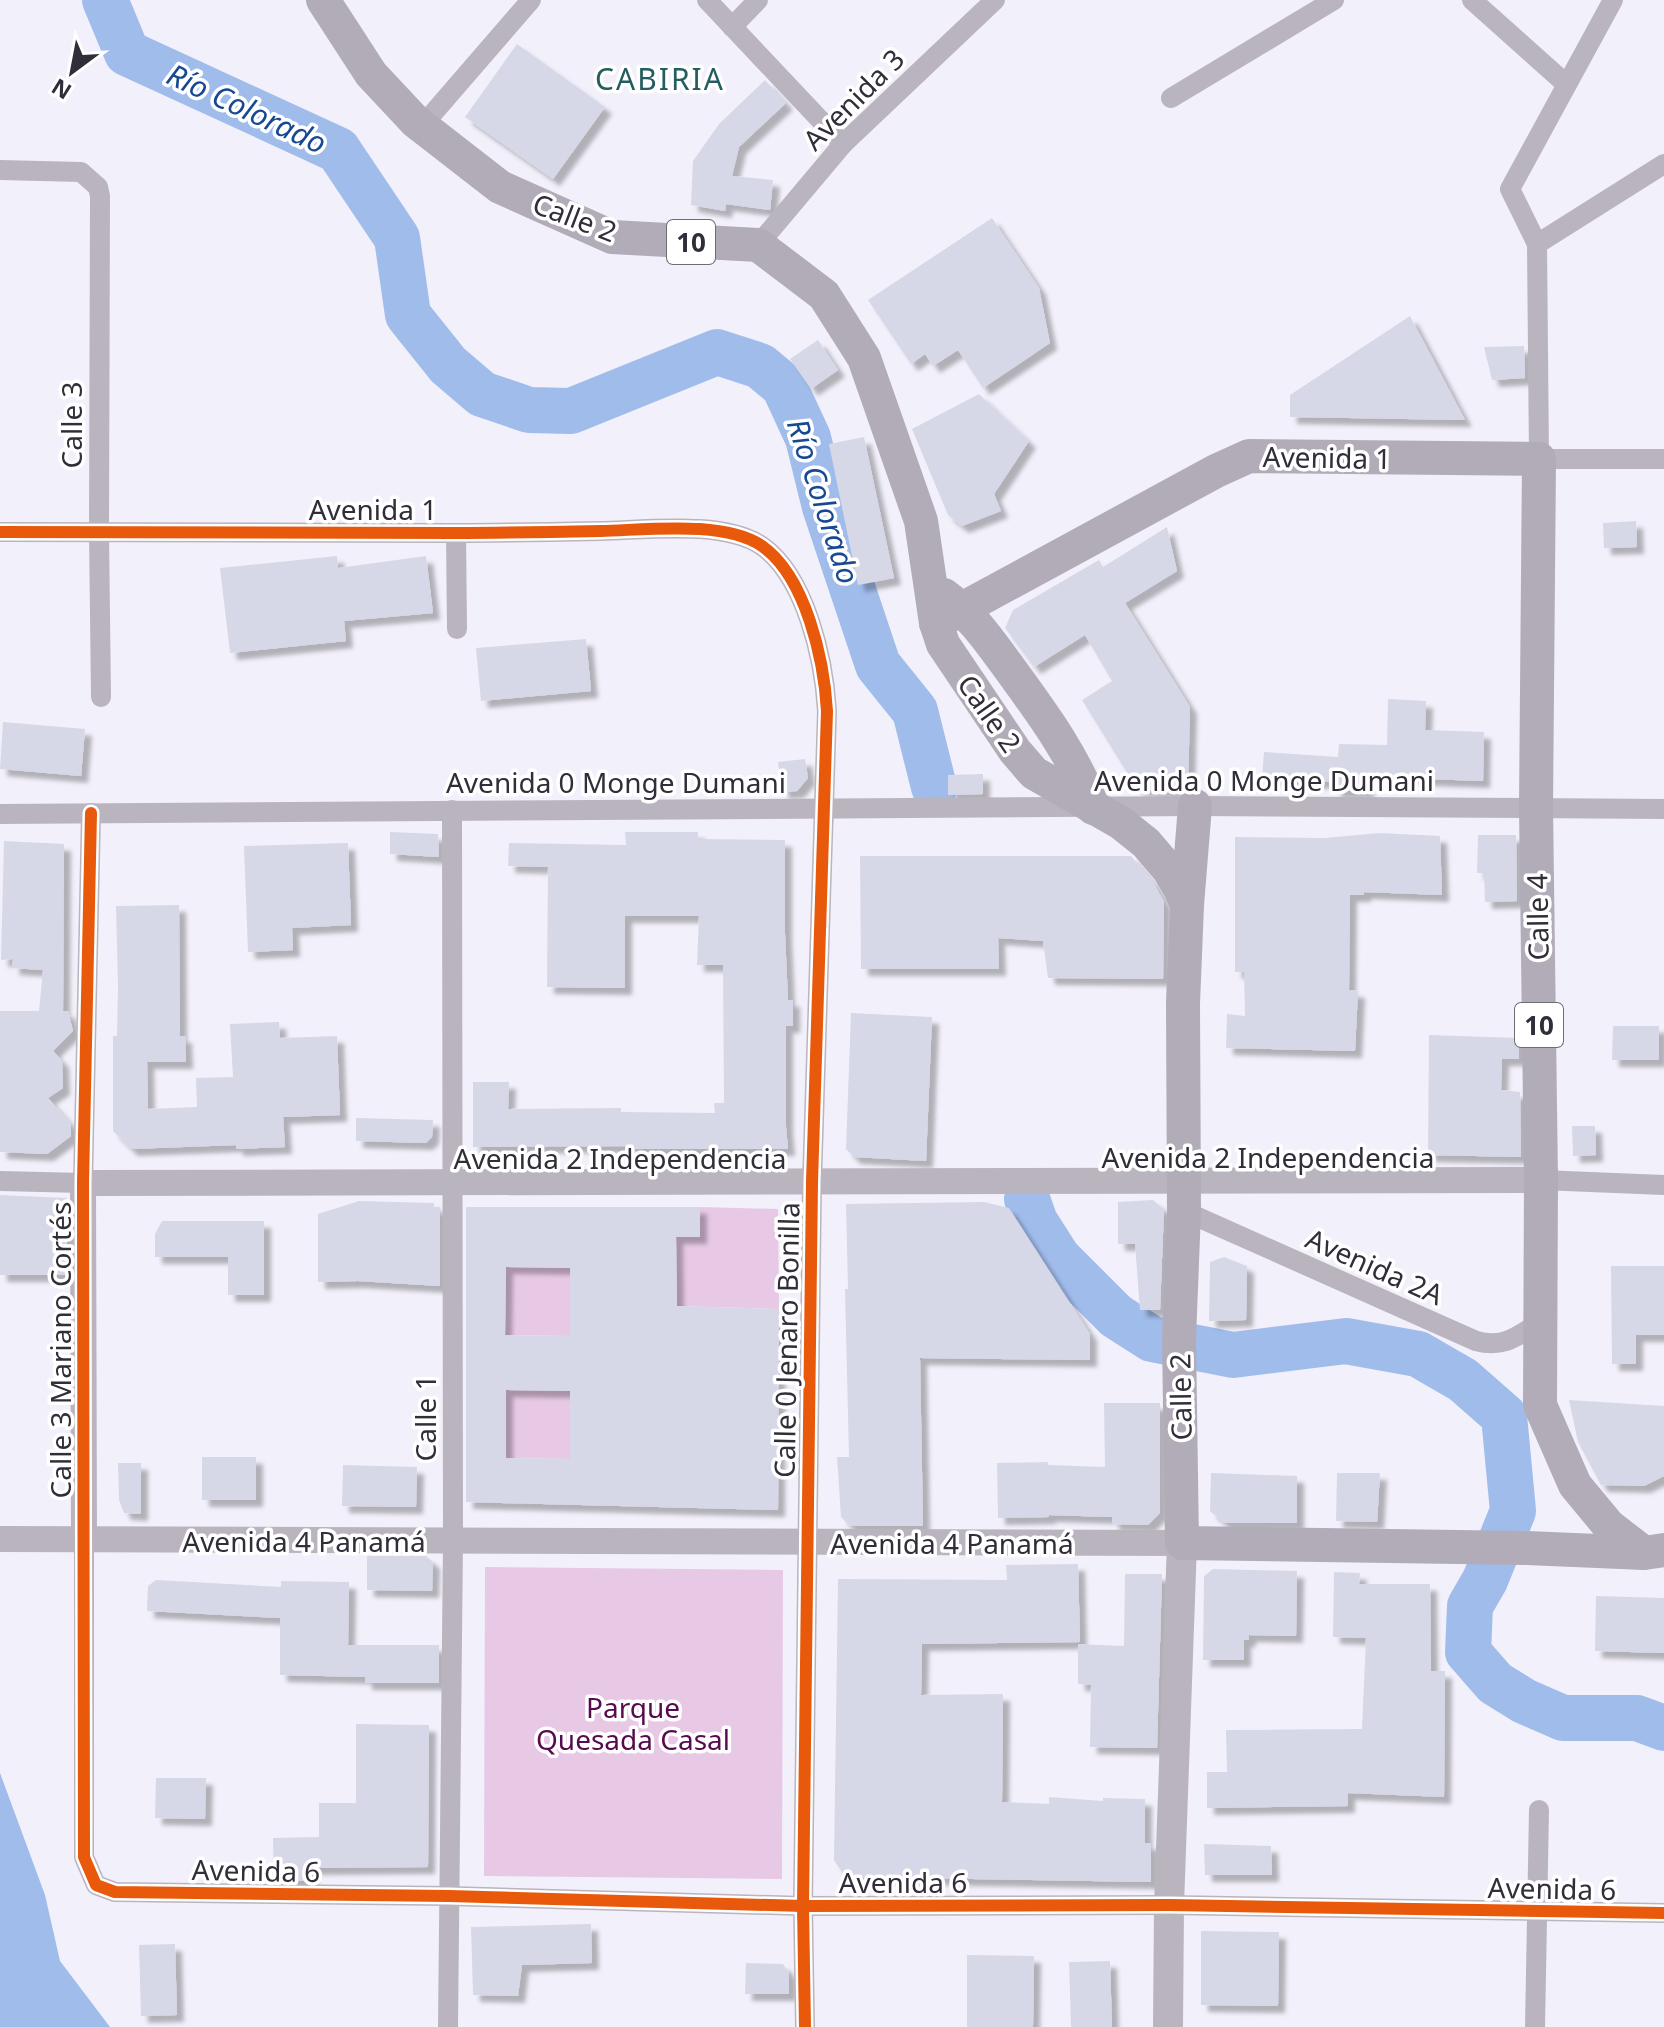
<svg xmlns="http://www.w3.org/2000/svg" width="1664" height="2027" font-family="'Noto Sans',sans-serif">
<defs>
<filter id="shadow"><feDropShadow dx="7" dy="7" stdDeviation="2" flood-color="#0004"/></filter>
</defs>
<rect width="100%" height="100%" fill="#f2f0fa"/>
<g fill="#e7c8e5">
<path d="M700,1207L778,1209L779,1309L677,1306L676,1237H700Z"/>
<path d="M506,1267L570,1268V1336L505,1335Z"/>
<path d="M506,1390L570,1391V1459L506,1458Z"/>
<path d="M485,1567L783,1570L782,1879L484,1876Z"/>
</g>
<path fill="#a0bceb" d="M0,1773L45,1895L60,1961L110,2027H0Z"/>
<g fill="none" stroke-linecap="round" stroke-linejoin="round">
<path stroke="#a0bceb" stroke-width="8" d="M1637,1718L1664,1715"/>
<g stroke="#a0bceb" stroke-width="46">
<path d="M105,0L127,53L338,150L397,238L408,315L448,365L482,394L529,410L571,411L717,352L760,366L784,386L808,438L825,507L878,665L915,711L934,787"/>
<path d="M1027,1199L1035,1222L1058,1258L1116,1316L1152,1339L1233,1355L1346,1341L1418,1354L1463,1380L1504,1416L1513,1511L1485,1580L1470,1606L1468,1652L1495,1683L1524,1701L1563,1718H1637L1664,1728"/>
</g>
</g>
<g fill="#d7d8e7" fill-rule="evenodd" filter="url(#shadow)">
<path d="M517,44L605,107L553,179L465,117Z"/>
<path d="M765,80L786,103L739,147L732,176L773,180L770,210L726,204L725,211L691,205L693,161L719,124Z"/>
<path d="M992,218L1039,288L1050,343L983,388L958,350L933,366L925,354L911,364L868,300Z"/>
<path d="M1410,316L1465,420L1290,417V395Z"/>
<path d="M818,340L838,370L811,389L790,359Z"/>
<path d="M1524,346L1525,378L1492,380L1484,347Z"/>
<path d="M979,394L1029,441L994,494L1001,511L962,526L948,515L912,429Z"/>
<path d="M864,437L894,578L858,585L829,444Z"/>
<path d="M1636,521L1637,547L1604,548L1603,523Z"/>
<path d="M1167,527L1177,571L1125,603L1190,707L1188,788L1183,791L1137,789L1082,700L1112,681L1085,635L1034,667L1005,628L1013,610L1099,560L1103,567Z"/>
<path d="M337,556L338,568L426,556L433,613L344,621L346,641L230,653L220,568Z"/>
<path d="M586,639L591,691L481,701L476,648Z"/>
<path d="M1388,699L1426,701L1425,730L1484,732L1483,781L1368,777L1367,791H1334L1335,782L1262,780L1264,752L1338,757L1339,744L1387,745Z"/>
<path d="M3,722L85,729L81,776L0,769Z"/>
<path d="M805,759L808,778L797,791L782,792L778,762Z"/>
<path d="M983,774V794L948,795V775Z"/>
<path d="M390,832L438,834L439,857L390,854Z"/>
<path d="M625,832H698V839L785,840V934L788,1000H793V1026H786V1127L788,1149H635V1146L473,1147V1082H509L508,1109L621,1108V1112L715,1113L714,1103H724L723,965H697L699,916H625V988L547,987L548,867L508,866L509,843L626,845Z"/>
<path d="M1380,833L1440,836L1442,895L1364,892V895H1350L1349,990L1358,991L1355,1051L1226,1048L1227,1014L1245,1016L1244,972H1235V837L1324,838Z"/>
<path d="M1478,835H1516L1517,901L1485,902L1484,873H1477Z"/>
<path d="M4,841L64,844L63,1011H68L73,1031L53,1051L62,1061L63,1088L48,1098L71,1124V1136L47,1154L0,1152V1011H39L43,970L12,968L13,959L1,960Z"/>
<path d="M348,843L351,925L292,928L293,950L248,952L244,846Z"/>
<path d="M860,856H1131L1153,882L1164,902L1163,979L1048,978L1043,941L998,938L999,969H861Z"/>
<path d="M179,905L180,1036H185L186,1062H147L148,1109L197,1107L196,1078L233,1077L230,1024L279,1022L280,1038L337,1036L340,1115L283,1117L285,1147L236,1149V1145L131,1149L113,1131V1036H117L118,985L116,906Z"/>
<path d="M851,1013L932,1017L926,1161L854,1157L846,1149Z"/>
<path d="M1613,1026H1659V1060H1612Z"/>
<path d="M1429,1035L1519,1038V1059H1502L1501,1090L1520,1092L1521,1157L1428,1155Z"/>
<path d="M356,1118L433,1120L432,1137L426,1143L356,1141Z"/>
<path d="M1572,1126H1595L1596,1155L1573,1156Z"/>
<path d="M0,1195L67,1198V1275H0Z"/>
<path d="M1153,1200L1164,1209L1160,1310H1140L1135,1244H1118V1202Z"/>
<path d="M359,1201L434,1203V1207H440V1286L358,1281L318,1282V1214Z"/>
<path d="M984,1202L1009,1208L1090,1334V1360L920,1358L923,1526H850L841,1517L837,1457H849L845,1289H848L846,1204Z"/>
<path d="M466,1207H700V1237H676L677,1306L779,1309L778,1510L466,1502ZM506,1267L570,1268V1336L505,1335ZM506,1390L570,1391V1459L506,1458Z"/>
<path d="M162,1221H264V1295H228V1257H155V1234Z"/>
<path d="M1224,1257L1247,1266L1246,1320L1209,1321L1210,1262Z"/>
<path d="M1611,1266H1664V1335H1636V1364H1612Z"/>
<path d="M1569,1400L1664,1406V1476L1644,1486L1601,1485L1578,1442Z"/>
<path d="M1104,1403H1160V1513L1148,1525L1112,1524V1517L1049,1515V1517L998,1518L997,1463L1048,1462V1465L1105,1467Z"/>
<rect x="202" y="1457" width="54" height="43"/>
<path d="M118,1463H141V1514L124,1513L119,1500Z"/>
<path d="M343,1465L417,1467L416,1507L342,1506Z"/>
<path d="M1211,1473L1297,1476V1523H1224L1210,1511Z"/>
<path d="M1337,1473H1380L1377,1522L1336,1521Z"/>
<path d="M367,1556H426L433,1562L432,1591L367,1590Z"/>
<path d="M1078,1564L1080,1642L922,1644L921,1695L1003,1694L1002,1802L1049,1804V1797L1103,1801V1798L1145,1799V1843H1151V1882L845,1877L834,1860L838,1579L1007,1580L1006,1565Z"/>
<path d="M1213,1569L1297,1571L1296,1636L1249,1635V1640H1244V1660H1203L1204,1576Z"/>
<path d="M1334,1572L1360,1573L1359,1584H1430L1431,1671H1445L1444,1797L1348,1793V1806L1207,1808V1772H1227L1226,1730L1362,1729L1366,1638L1333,1637Z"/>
<path d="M1125,1574H1162L1157,1748L1090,1747L1091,1685L1078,1684V1644L1124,1646Z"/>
<path d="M156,1580L281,1587V1581L349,1582L348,1645H439V1683H365V1677L280,1675V1618L147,1611L148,1586Z"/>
<path d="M1596,1596L1664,1598V1653L1595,1651Z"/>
<path d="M356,1724L429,1725L428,1867L311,1868V1881H274L273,1838L319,1837V1803H356Z"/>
<path d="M156,1778H206L205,1819L155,1818Z"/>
<path d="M1204,1844L1271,1846L1272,1875H1205Z"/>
<path d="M591,1924L592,1963L522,1965L518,1996L473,1995L471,1927Z"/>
<path d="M1201,1931L1279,1932L1278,2006L1201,2005Z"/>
<path d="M175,1944L177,2015L141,2016L139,1945Z"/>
<path d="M967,1955L1034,1956L1033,2027H967Z"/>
<path d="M1110,1961L1112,2027H1071L1069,1962Z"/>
<path d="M746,1963L783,1964L789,1973V1994H745Z"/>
</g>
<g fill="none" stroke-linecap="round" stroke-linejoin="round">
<g stroke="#bab4be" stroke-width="20">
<path d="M707,0L843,144"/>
<path d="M1472,0L1566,84"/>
<path d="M1613,0L1510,189L1537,244L1539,459H1664"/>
<path d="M732,27L758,0"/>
<path d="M1171,98L1334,0"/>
<path d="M422,126L531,0"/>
<path d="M0,170L81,172L98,187L100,196L99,532L101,697"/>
<path d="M1537,244L1664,164"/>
<path d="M758,245L843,144L995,0"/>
<path d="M0,532C152,532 304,534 455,533C504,533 553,532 601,531C646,530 724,520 762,546C806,577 824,660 827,711L812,1182L803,1906L805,2027"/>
<path d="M456,533L457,629"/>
<path d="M0,814L1195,806L1664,809"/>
<path d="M1541,1180L1664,1185"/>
<path d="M0,1181L83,1183L91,813"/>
<path d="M1184,1211L1476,1341C1505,1349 1518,1335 1542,1321"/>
<path d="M84,1541V1857L96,1885L115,1892L449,1896L803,1906L1169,1905L1664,1913"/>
<path d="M448,2027L453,1541L452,810"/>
<path d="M1535,2027L1539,1810"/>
</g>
<g stroke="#bab4be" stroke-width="26">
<path d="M0,1539L1182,1543"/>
<path d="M84,1541L83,1183L1541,1180"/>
</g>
<path stroke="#b9b4be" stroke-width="30" d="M1168,2027L1169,1905L1182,1543"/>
<g stroke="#b2acb8" stroke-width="34">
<path d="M323,0L371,74L415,121L500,187L612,237L758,245L824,295L864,358L921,521L936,623L943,644L1015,751L1034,773L1121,823L1146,843L1169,870L1180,889L1187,905L1183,1003L1184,1211L1179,1339L1182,1543L1527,1548L1644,1553L1664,1550"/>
<path d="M944,595C972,615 990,642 1010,669C1042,713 1075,757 1093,808"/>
<path d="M936,623L1216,471L1249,456L1539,459L1536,807L1541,1180L1540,1405L1575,1485L1609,1526L1644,1553"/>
<path d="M1187,905L1195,806"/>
</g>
<defs>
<g id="cycleway">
<path d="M0,532C152,532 304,534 455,533C504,533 553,532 601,531C646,530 724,520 762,546C806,577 824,660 827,711L812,1182L803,1906L805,2027"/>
<path d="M91,813L83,1183L84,1857L96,1885L115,1892L449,1896L803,1906L1169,1905L1664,1913"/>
</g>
</defs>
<use href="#cycleway" stroke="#fff" stroke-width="17"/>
<use href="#cycleway" stroke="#e8590c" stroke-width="12"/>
</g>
<g text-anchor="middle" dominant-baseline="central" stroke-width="7" stroke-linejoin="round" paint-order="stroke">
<g fill="#fff" stroke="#6f6d74" stroke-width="2">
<rect x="667" y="220" width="48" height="44" rx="6"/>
<rect x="1515" y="1003" width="48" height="44" rx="6"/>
</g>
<g font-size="26" font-weight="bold" fill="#312e39">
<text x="691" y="242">10</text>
<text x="1539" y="1025">10</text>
</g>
<g font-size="28" fill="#312e39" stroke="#fff">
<text transform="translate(853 99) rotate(-45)">Avenida 3</text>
<text transform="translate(575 217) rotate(21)">Calle 2</text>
<text transform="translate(71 425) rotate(-90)">Calle 3</text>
<text transform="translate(1327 457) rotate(1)">Avenida 1</text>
<text x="373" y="509">Avenida 1</text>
<text transform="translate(990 713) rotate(55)">Calle 2</text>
<text x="1264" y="780">Avenida 0 Monge Dumani</text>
<text x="616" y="782">Avenida 0 Monge Dumani</text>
<text transform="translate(1537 917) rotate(-91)">Calle 4</text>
<text x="1268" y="1157">Avenida 2 Independencia</text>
<text x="620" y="1158">Avenida 2 Independencia</text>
<text transform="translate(1375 1266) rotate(24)">Avenida 2A</text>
<text transform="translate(786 1340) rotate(-89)">Calle 0 Jenaro Bonilla</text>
<text transform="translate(60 1350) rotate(-90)">Calle 3 Mariano Cortés</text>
<text transform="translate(1180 1397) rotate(-91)">Calle 2</text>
<text transform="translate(425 1418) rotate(-90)">Calle 1</text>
<text x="304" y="1541">Avenida 4 Panamá</text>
<text x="952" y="1543">Avenida 4 Panamá</text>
<text transform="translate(256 1870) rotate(1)">Avenida 6</text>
<text x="903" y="1882">Avenida 6</text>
<text transform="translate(1552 1888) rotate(1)">Avenida 6</text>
</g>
<g font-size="28" fill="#560a4f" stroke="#fff">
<text x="633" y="1707">Parque<tspan x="633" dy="32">Quesada Casal</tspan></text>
</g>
<g font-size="30" letter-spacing="2" fill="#235d61" stroke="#fff">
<text x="660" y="78">CABIRIA</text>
</g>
<g font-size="30" font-style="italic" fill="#164992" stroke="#fff">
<text transform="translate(247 108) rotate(25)">Río Colorado</text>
<text transform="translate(824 501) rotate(72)">Río Colorado</text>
</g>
</g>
<g transform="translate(72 72) rotate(212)" stroke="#ffffff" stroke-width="6" paint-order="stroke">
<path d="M0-6L14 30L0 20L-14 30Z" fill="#312e39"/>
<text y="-12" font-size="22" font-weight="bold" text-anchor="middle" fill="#312e39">N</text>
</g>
</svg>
